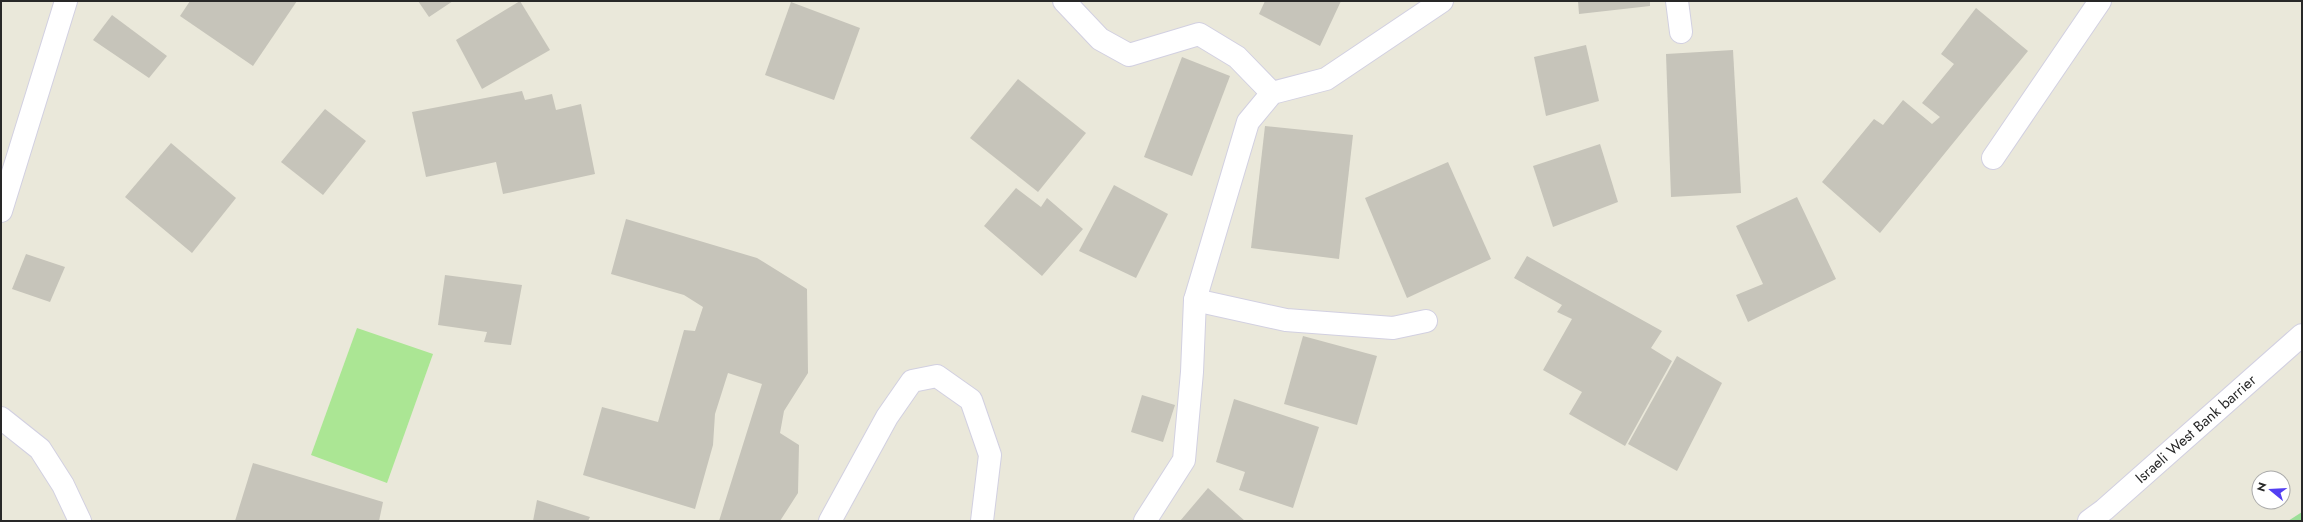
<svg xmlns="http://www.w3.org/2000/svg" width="2303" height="522" font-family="Jost,sans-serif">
<rect width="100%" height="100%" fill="#eae8da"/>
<path fill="#9bdf98" d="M2302,512V521H2288Z"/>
<path fill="#abe694" d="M357,328L433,354L387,483L311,455Z"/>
<g fill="#c6c4ba">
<path d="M190,1H297L253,66L180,16Z"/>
<path d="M418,1H453L429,17Z"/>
<path d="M520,1L550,50L482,89L456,40Z"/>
<path d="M1265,1H1341L1320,46L1259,14Z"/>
<path d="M1578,1H1650V6L1579,14Z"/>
<path d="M791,2L860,28L834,100L765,75Z"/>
<path d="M1976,8L2028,51L1880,233L1822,182L1874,119L1883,125L1903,100L1932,124L1940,117L1922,103L1954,64L1941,54Z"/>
<path d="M112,15L167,56L149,78L93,40Z"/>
<path d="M1586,45L1599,101L1546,116L1534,57Z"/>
<path d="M1733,50L1741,193L1671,197L1666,54Z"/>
<path d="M1182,57L1230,76L1192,176L1144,157Z"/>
<path d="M1018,79L1086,133L1038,192L970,138Z"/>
<path d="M522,91L525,100L552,94L556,110L581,104L595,174L503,194L496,162L426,177L412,112Z"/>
<path d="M325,109L366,141L323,195L281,162Z"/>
<path d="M1265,126L1353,135L1339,259L1251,248Z"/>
<path d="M171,143L236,198L192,253L125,197Z"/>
<path d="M1600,144L1618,202L1553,227L1533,166Z"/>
<path d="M1448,162L1491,259L1407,298L1365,198Z"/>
<path d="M1114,185L1168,214L1136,278L1079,251Z"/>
<path d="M1016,188L1041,207L1047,198L1083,229L1042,276L984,226Z"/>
<path d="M1797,197L1836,279L1748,322L1736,295L1763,284L1736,226Z"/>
<path d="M626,219L757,258L807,289L808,373L784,411L780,433L799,445L798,493L780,521H719L762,384L728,373L715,414L713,445L695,509L583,475L602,407L658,422L684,330L695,331L703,307L684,295L611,274Z"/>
<path d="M26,254L65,267L50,302L12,289Z"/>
<path d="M1527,256L1662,331L1651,348L1672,361L1625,446L1569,414L1582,392L1543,370L1572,319L1557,312L1562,305L1514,278Z"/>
<path d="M445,275L522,285L511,345L484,342L487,332L438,325Z"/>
<path d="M1303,336L1377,356L1357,425L1284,404Z"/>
<path d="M1677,356L1722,383L1677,471L1628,444Z"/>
<path d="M1142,395L1175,405L1163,442L1131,432Z"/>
<path d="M1234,399L1319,427L1293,508L1239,490L1245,472L1216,462Z"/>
<path d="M253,463L383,502L379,521H235Z"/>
<path d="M1208,488L1245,521H1180Z"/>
<path d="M537,500L590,517L588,521H533Z"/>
</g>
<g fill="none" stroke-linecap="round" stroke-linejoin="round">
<defs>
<g id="minor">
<path d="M1064,1L1100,39L1129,55L1199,34L1237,57L1272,93"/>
<path d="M1677,1L1681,32"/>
<path d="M1993,158L2100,1"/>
<path d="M1,211L66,1"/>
<path d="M1195,300L1286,320L1393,328L1426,321"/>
<path d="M1,418L40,449L63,485L80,521"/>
<path d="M830,521L887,417L912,381L937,376L971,400L990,455L982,521"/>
<path d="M1145,521L1184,460L1192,372L1195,300L1248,122L1272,93L1326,79L1442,1"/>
<path id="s1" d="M2089,521L2104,510L2302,335"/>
</g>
</defs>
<use href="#minor" stroke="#d2d0e1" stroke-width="24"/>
<use href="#minor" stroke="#fff" stroke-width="22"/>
</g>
<g text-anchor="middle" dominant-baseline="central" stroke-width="4" stroke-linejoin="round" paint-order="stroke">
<g font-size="15" fill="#282828" stroke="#fff">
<text stroke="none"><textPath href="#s1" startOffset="141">Israeli West Bank barrier</textPath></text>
</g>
</g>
<rect width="2303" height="522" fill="none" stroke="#282828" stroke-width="4"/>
<g transform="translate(2271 490) rotate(288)"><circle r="19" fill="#ffffff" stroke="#a9a9a9"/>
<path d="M0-3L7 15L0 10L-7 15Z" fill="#533ff2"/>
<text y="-6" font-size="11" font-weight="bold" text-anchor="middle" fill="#282828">N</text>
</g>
</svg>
